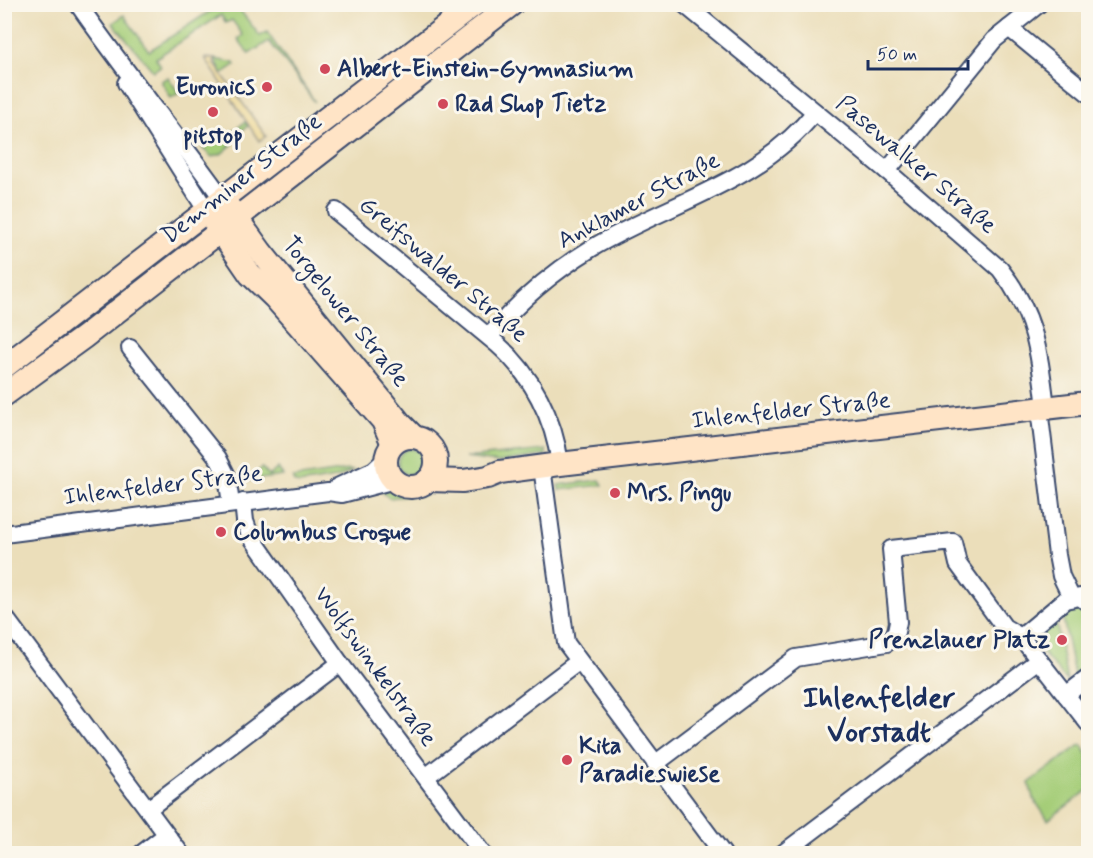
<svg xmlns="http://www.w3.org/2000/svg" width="1093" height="858" font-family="Mynerve,sans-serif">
<rect width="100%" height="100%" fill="#fbf7ec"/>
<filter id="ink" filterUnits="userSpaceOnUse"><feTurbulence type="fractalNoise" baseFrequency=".0167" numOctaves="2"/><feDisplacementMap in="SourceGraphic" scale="12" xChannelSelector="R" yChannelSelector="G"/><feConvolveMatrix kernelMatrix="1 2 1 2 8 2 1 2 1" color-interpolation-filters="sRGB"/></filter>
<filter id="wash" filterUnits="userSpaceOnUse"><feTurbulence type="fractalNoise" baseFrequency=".008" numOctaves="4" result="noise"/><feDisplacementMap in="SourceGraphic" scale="24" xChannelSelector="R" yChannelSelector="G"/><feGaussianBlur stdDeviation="1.35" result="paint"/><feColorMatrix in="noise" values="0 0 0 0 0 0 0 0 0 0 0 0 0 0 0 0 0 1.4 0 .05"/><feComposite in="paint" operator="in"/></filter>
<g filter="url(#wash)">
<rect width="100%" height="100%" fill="#ebdeba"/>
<g fill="#a5cd78" stroke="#607e6b" stroke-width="1.5">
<path d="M213,5H236L260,36L267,32L315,102L269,41L249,54L238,39L243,35L232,20L226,23L221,15L156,58L161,66L153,71L113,23L124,15L149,51L215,8Z"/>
<path d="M215,59L235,63V65L222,74Z"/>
<path d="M168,77L179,93L171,98L161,81Z"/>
<path d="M245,122L248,126L232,137L233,144L221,154L212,157L202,148L216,139L219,142Z"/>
<circle cx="411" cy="462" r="13"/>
<path d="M546,450V455L498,462L465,458Z"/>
<path d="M262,468L269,476L278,468L283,476L245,481Z"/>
<path d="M348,470L353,471L336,478L299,484L294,482L293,478Z"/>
<path d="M600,480L603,485L559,490L558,485Z"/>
<path d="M395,487L411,492L422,490L426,494L389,498L380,490Z"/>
<path d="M1074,603L1088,611V671L1075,680L1062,613Z"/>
<path d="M1055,616L1067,681L1035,644L1037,631Z"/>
<path d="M1081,744L1088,755V790L1048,820L1033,798L1029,783Z"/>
</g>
<path fill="#eeda9e" stroke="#84847e" stroke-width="1.5" d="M205,58L215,59L214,63L266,136L259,141Z"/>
</g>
<g filter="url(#ink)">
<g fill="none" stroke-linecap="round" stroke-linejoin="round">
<defs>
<g id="street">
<path d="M78,4C124,71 175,132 222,198"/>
<path d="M684,4L887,171L1000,269C1035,313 1040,354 1046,408"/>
<path d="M1009,28L1088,93"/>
<path d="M126,83L206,210"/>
<path d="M887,171L994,40L1039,4"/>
<path d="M336,211L497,344C532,375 554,418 560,464"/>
<path d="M489,337C518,301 553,272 592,248C667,203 759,183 815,112"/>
<path d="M130,348L218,458L227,476L231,504"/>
<path d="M1039,409L1057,555L1061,576L1071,597"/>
<path d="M542,467L566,643L723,854"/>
<path d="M337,487L374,470L386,459"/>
<path d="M243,502L245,521L250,535L340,663L483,854"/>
<path d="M4,534L328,492L342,494L395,480"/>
<path d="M4,616L181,854"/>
<path d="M1021,637L1065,600L1080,597L1088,603"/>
<path d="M1066,695L1088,678"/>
<path d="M655,764L796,658L887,643L896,632L898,622L891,549L953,542L958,564L1004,627L1021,637L1088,723"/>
<path d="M427,776L578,662"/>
<path d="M148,809L340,663"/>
<path d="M141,854L166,835"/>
<path d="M782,854L1039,660"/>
</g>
<g id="secondary">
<path d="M228,206L261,252L400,423L414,437"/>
<path d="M213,220L250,274L274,297L383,421L393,444"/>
<path d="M4,367L475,4"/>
<path d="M4,395L84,337L512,4"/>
<circle cx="411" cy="462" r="25"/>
<path d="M428,480L463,481L488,477L500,472L560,464L1088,403"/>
</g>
</defs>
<use href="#street" stroke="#3a496c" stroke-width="20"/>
<use href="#secondary" stroke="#3a496c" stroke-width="26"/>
<use href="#street" stroke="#fff" stroke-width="16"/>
<use href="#secondary" stroke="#ffe4c6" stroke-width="22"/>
</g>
</g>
<g fill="#d1495b" stroke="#fbf7ec" stroke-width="2">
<circle cx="325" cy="69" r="6"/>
<circle cx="267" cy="87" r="6"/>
<circle cx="443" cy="104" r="6"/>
<circle cx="213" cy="112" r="6"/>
<circle cx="615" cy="493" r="6"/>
<circle cx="221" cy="532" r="6"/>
<circle cx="1062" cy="640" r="6"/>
<circle cx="567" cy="760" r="6"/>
</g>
<g text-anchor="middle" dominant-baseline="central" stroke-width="6" stroke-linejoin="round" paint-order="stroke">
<g font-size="24" font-weight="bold" fill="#1b2f5e" stroke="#fbf7ec" text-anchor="start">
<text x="337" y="69">Albert-Einstein-Gymnasium</text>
<text x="255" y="87" text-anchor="end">Euronics</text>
<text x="455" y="104">Rad Shop Tietz</text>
<text x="213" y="136" text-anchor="middle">pitstop</text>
<text x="627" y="493">Mrs. Pingu</text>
<text x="233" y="532">Columbus Croque</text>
<text x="1050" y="640" text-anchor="end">Prenzlauer Platz</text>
<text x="579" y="746">Kita<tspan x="579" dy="28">Paradieswiese</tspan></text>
</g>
<g font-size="24" fill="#1b2f5e" stroke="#fbf7ec">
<text transform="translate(916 165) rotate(40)">Pasewalker Straße</text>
<text transform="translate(242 179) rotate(-38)">Demminer Straße</text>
<text transform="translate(639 201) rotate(-28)">Anklamer Straße</text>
<text transform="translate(443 270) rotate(40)">Greifswalder Straße</text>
<text transform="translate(345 312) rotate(51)">Torgelower Straße</text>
<text transform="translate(791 411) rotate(-6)">Ihlenfelder Straße</text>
<text transform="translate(163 486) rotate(-7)">Ihlenfelder Straße</text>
<text transform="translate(375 667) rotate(54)">Wolfswinkelstraße</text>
</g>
<g font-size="30" font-weight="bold" fill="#1b2f5e" stroke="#fbf7ec">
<text x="879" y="698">Ihlenfelder<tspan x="879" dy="34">Vorstadt</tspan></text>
</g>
</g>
<rect width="1093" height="858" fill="none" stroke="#fbf7ec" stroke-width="24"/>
<path d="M868 60v9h100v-9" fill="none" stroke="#1b2f5e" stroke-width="3"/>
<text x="877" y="60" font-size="18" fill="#1b2f5e" stroke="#fbf7ec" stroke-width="4.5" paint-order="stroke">50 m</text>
</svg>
